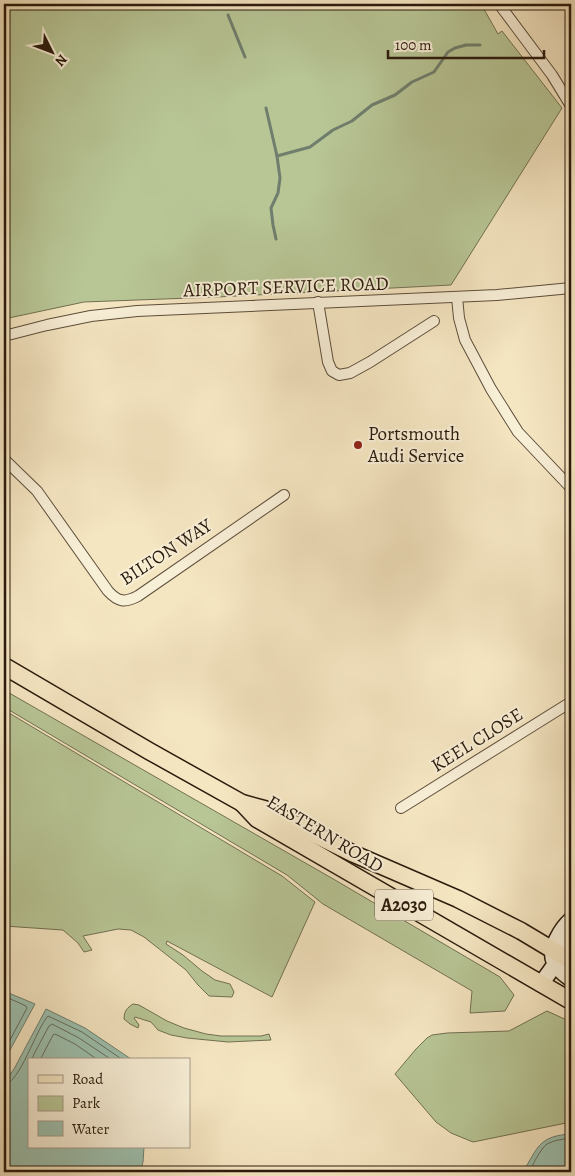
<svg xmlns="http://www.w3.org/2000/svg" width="575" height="1176" font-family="Alegreya,serif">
<rect width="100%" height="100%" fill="#f5e6c2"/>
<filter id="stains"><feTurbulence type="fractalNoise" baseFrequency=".004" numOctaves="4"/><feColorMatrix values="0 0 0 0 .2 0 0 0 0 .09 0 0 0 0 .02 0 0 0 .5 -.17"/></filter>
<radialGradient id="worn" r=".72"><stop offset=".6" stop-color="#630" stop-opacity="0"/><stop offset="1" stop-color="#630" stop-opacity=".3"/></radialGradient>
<g fill="#b8c696" stroke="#717051">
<path d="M4,4H481L498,34L502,31L562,108L451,285L217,297L84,302L4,319Z"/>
<path d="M4,690L335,880L500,977L514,995L505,1011L470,1013L472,991L323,904L287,875L4,707Z"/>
<path d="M4,710L282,876L315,902L272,997L167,941L166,944L183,955L202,971L215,980L230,984L234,992L232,997L209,996L198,985L186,970L144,937L131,930L118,929L83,936L92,950L84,952L78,943L63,930L4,926Z"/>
<path d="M133,1004L139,1005L167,1021L184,1028L206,1034L221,1036H261L269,1034L271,1040L228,1042L187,1038L171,1035L158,1030L151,1022L135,1017L134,1018L139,1025L138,1028L130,1024L124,1019C124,1011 127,1008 133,1004Z"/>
<path d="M547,1011L571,1022V1122L473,1142L451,1133L436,1122L395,1074L416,1049L427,1038L432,1035L447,1033L509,1031Z"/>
</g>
<g fill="#9dc0ae" stroke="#6f7e6d">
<path d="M4,991L35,1004L4,1061Z"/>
<path d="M46,1009L85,1028L131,1059L134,1060H29V1147H144L143,1162L140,1172H4V1083L14,1069Z"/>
<path d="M571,1134V1172H523C538,1147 539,1136 571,1134Z"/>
</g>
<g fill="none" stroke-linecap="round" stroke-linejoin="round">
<g stroke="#646d5d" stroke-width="1">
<path d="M4,996L26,1006L27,1008L9,1042L4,1050"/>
<path d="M32,1060L34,1054L49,1026L52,1024L79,1038L112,1060"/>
<path d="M40,1060L53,1035L55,1034L75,1044L98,1060"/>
<path d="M4,1085C20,1083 36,1029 48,1016L82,1032L123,1060"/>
<path d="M529,1172C533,1165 540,1149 547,1144C554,1140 564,1139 571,1138"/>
</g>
<g stroke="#6f7e6d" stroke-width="3">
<path d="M228,15L245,57"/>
<path d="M266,108L277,156"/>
<path d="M276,239L273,225L271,208L278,193L280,178L277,156L310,147L333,130L352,121L372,105L395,95L412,82L434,72L448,52L455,48L466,45H480"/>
</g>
<defs>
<g id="street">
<path d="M499,4L552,75L571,106"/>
<path d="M457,297L459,318L465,340L491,389L518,432L571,488"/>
<path d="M318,302L328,362L332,371L339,375L350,373L370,362L434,321"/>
<path d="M4,336L47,325L91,316L137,311L497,295L571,288"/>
<path d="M4,459L37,491L108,591C118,602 125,603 138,596L284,495"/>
<path d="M401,808L571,702"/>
</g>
<g id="secondary">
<path d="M571,920C564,926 561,931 557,939C547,958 555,968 571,979"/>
<path d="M541,984L571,942"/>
</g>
<g id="primary">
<path d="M4,666L149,751L242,803L264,809L354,854L458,899L521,931L571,961"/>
<path d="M242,803L257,819L571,1001"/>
</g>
</defs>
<use href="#street" stroke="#5d4d3a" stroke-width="12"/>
<use href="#secondary" stroke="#2a1a0c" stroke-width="18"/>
<use href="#primary" stroke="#2a1a0c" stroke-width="19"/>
<use href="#street" stroke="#f8efd7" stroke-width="10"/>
<use href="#secondary" stroke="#f8efd7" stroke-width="15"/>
<use href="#primary" stroke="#f5e6c2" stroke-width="16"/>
</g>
<circle fill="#8f2418" stroke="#f8efd7" stroke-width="2" cx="358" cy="445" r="5"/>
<g text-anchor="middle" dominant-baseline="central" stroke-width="4" stroke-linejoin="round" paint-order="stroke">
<rect fill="#f8efd7" stroke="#685a49" stroke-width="1" x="375" y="889.5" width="58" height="31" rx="4"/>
<g font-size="18" font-weight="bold" fill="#2a1a0c">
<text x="404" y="905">A2030</text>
</g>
<g font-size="19" fill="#2a1a0c" stroke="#f8efd7">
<text transform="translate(286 287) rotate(-2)">AIRPORT SERVICE ROAD</text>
<text transform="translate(166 552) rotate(-33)">BILTON WAY</text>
<text transform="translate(477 740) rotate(-32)">KEEL CLOSE</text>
<text transform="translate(325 834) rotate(31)">EASTERN ROAD</text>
</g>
<g font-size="19" fill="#2a1a0c" stroke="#f8efd7" text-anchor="start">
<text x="368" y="434">Portsmouth<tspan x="368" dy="22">Audi Service</tspan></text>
</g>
</g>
<rect width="575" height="1176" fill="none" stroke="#f5e6c2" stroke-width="20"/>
<rect x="5" y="5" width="565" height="1166" fill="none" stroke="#2a1a0c" stroke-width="2.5"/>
<rect x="10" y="10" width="555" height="1156" fill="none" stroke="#2a1a0c"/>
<rect x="28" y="1058" width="162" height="90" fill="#f8efd7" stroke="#a69a86"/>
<rect x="38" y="1075" width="25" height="8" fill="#f5e6c2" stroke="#a69a86"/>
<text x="72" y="1084" font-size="15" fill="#2a1a0c">Road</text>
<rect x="38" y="1096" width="25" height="15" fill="#b8c696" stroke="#a69a86"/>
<text x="72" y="1108" font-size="15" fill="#2a1a0c">Park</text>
<rect x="38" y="1121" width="25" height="15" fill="#9dc0ae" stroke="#a69a86"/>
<text x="72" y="1134" font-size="15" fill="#2a1a0c">Water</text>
<g transform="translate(52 52) rotate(132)" stroke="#f8efd7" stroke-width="4" paint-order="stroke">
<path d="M0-4L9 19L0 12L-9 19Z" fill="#2a1a0c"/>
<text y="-8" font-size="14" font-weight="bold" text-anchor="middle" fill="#2a1a0c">N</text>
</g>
<path d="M388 50v8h156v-8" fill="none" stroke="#2a1a0c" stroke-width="2.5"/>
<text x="395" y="50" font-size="15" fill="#2a1a0c" stroke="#f8efd7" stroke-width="4" paint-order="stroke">100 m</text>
<rect width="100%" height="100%" filter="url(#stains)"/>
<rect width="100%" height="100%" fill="url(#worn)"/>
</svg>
